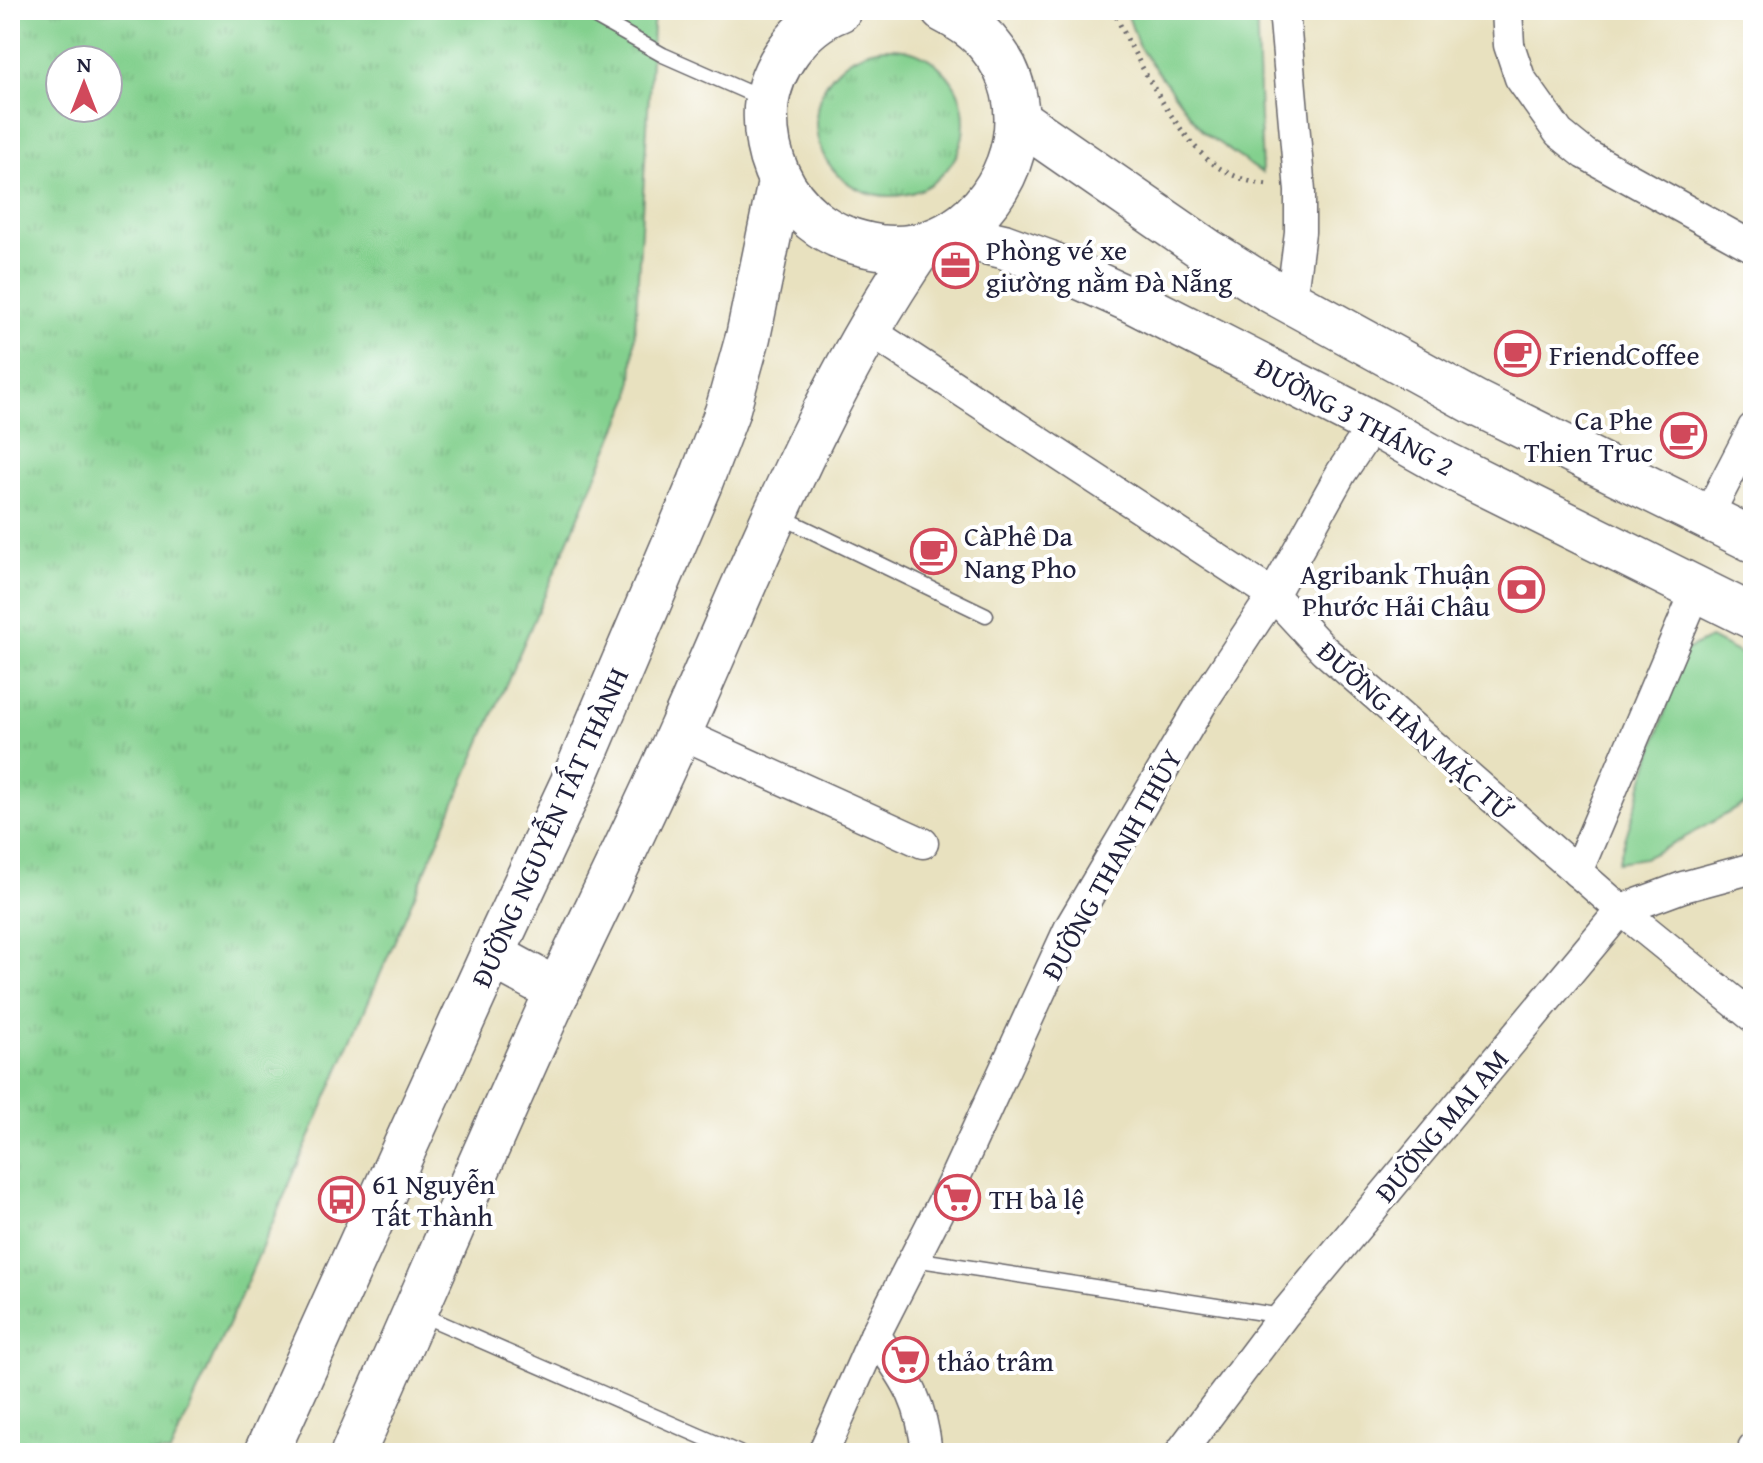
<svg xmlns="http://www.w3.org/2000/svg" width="1763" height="1463" font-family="'Gentium Book Plus',serif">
<defs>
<pattern id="grass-tufts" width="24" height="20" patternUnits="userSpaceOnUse" patternTransform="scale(2)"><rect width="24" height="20" fill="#83d08e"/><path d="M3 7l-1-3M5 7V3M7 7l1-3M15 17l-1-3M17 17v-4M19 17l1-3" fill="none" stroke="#71b27b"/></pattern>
</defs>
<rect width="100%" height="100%" fill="#fff"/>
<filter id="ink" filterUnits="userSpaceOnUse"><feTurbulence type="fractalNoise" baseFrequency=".0125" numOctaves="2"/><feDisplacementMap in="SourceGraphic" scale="16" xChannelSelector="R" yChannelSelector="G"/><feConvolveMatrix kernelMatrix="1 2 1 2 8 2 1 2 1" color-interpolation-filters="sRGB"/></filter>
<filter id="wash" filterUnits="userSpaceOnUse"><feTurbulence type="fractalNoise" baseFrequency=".006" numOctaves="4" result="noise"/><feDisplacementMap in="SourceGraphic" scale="32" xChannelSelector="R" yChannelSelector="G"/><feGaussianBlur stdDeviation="1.8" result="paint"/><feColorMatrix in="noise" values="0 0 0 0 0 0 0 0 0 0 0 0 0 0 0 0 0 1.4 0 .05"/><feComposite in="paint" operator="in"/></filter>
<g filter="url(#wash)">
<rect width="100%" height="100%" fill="#e8e1bf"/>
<g fill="url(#grass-tufts)" stroke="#527964" stroke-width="2" fill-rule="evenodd">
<path d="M10,10H654L631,396L236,1307L170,1453H10ZM60,60H108V108H60Z"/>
<circle cx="890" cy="122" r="74"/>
</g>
<g fill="#83d08e" stroke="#527964" stroke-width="2">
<path d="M1126,10H1256L1262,173L1203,132L1139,47Z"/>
<path d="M1710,638L1753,660V790L1746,803L1671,845L1644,858L1618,862L1684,651Z"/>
</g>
</g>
<g filter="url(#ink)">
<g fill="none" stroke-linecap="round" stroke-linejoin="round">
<defs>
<g id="lane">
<path d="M583,10L663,55L763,99"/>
<path d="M780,516L986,615"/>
<path d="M914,1259L1282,1316"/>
<path d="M420,1314L739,1453"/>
<path d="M1753,1435L1746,1444L1753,1449"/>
</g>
<g id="street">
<path d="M1284,10L1300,191V232L1291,302"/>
<path d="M1507,10L1509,45L1520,78L1559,133L1585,154L1753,247"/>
<path d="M867,329L1273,595L1324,650L1621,910L1753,1017"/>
<path d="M1707,517L1753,428"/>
<path d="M680,733L923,843"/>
<path d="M1577,872L1697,589"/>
<path d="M875,1335C906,1380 921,1397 927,1453"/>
<path d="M823,1453L875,1335L952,1184L1070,927L1205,698L1273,595L1341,473L1374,424"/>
<path d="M1180,1453L1283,1316L1621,910L1683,887L1753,868"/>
</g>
<g id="primary">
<path d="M839,10C801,24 769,68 766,108C764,152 778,191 813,220C833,236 854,243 879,247C910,251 940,242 964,224C1018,183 1036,101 991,47C978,30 962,20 943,10"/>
<path d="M1017,119L1209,252L1270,290L1476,403L1753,540"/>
<path d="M951,234L1003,246L1047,262L1133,301L1374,424L1445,464L1753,617"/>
<path d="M492,955L558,991"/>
<path d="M266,1453L492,955L572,784L700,483L727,412L748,337L780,182"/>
<path d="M353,1453C421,1300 487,1145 557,992C598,905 641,819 680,731C754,565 819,394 922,245"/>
</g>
</defs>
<use href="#lane" stroke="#676569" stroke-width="17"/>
<use href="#street" stroke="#676569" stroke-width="33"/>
<use href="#primary" stroke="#676569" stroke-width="47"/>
<path stroke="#676569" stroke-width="5" stroke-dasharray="2 6" stroke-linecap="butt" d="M1113,10C1134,54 1170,124 1206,158C1223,173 1246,182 1268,185"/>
<use href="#lane" stroke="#fff" stroke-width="14"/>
<use href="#street" stroke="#fff" stroke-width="30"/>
<use href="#primary" stroke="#fff" stroke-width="44"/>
</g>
</g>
<defs>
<symbol id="office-ring" viewBox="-11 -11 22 22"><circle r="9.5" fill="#fff" stroke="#d1495b" stroke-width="1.5"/><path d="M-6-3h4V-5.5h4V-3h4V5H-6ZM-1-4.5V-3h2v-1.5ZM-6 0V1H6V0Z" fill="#d1495b"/></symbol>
<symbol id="cafe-ring" viewBox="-11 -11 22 22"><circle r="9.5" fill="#fff" stroke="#d1495b" stroke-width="1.5"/><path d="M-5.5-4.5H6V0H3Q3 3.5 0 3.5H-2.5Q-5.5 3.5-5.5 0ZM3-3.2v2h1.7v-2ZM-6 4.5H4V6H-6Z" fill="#d1495b"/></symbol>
<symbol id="bank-ring" viewBox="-11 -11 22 22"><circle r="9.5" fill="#fff" stroke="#d1495b" stroke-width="1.5"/><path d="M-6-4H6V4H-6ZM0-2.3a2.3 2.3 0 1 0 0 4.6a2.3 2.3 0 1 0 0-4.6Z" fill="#d1495b"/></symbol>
<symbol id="supermarket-ring" viewBox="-11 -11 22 22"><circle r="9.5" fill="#fff" stroke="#d1495b" stroke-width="1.5"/><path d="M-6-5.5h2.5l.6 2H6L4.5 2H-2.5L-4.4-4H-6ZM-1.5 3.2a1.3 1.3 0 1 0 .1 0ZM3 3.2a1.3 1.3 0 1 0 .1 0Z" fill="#d1495b"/></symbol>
<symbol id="bus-ring" viewBox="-11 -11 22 22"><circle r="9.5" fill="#fff" stroke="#d1495b" stroke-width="1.5"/><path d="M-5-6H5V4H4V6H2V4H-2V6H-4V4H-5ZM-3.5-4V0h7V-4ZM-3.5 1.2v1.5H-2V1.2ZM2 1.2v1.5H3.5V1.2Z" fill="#d1495b"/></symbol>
</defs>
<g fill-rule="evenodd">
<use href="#office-ring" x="930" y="240" width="51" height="51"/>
<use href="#cafe-ring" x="1492" y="328" width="51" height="51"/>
<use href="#cafe-ring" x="1658" y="410" width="51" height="51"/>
<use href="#cafe-ring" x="908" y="526" width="51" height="51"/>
<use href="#bank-ring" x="1496" y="564" width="51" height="51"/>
<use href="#supermarket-ring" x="932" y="1172" width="51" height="51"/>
<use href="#bus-ring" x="316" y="1174" width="51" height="51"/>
<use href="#supermarket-ring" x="880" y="1334" width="51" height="51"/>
</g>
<g text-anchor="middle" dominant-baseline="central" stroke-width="8" stroke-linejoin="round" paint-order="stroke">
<g font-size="28" fill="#22223b" stroke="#fff" text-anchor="start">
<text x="986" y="249">Phòng vé xe<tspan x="986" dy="32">giường nằm Đà Nẵng</tspan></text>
<text x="1549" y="354">FriendCoffee</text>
<text x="1653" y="419" text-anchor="end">Ca Phe<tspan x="1653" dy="32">Thien Truc</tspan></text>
<text x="964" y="535">CàPhê Da<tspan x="964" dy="32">Nang Pho</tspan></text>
<text x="1490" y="573" text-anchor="end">Agribank Thuận<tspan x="1490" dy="32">Phước Hải Châu</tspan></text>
<text x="372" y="1183">61 Nguyễn<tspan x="372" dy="32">Tất Thành</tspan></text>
<text x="989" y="1198">TH bà lệ</text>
<text x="937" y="1360">thảo trâm</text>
</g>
<g font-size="28" fill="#22223b" stroke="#fff">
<text transform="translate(1355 416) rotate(28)">ĐƯỜNG 3 THÁNG 2</text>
<text transform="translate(1416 730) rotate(42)">ĐƯỜNG HÀN MẶC TỬ</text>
<text transform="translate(549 827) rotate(-66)">ĐƯỜNG NGUYỄN TẤT THÀNH</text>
<text transform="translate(1111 864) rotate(-61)">ĐƯỜNG THANH THỦY</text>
<text transform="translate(1441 1125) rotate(-50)">ĐƯỜNG MAI AM</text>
</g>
</g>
<rect width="1763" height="1463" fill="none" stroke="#fff" stroke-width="40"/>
<g transform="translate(84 84)"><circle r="38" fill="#ffffff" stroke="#a7a7b1" stroke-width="2"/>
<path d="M0-6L14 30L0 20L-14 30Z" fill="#d1495b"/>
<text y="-12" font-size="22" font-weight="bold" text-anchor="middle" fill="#22223b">N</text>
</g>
</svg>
